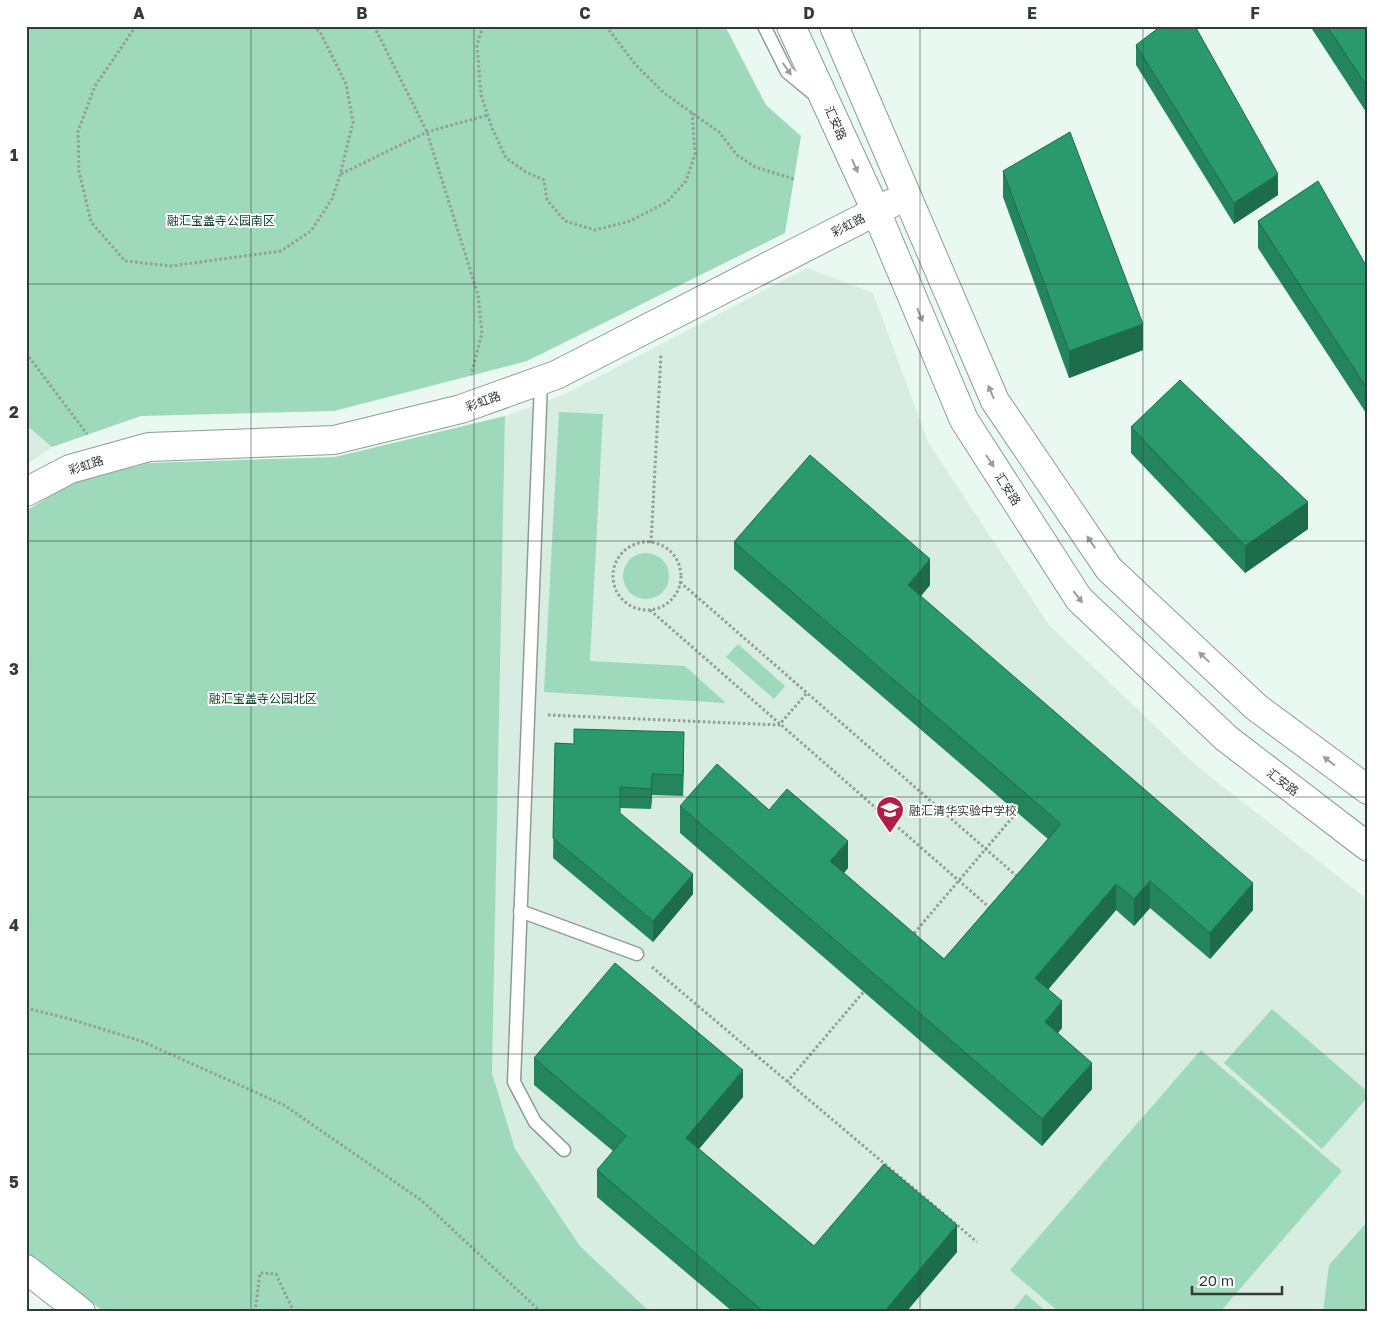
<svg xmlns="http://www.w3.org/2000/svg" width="1394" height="1338" font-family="'Golos Text','Noto Sans SC',sans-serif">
<rect width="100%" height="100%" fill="#e9f8f0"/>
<g fill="#d8ede2">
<path d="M807,268L873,293L928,442L1049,625L1198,767L1368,900V1312H650L580,1246L515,1149L492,1073L505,416L565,394Z"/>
<path d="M26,425L52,447L26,465Z"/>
</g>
<g fill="#9dd9ba">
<path d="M26,26H725L766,105L801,136L785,233L527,361L334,411L141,416L52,447L26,425Z"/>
<path d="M559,412L603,414L590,661L685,666L726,703L544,692Z"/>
<path d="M505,416L492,1073L515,1149L580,1246L650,1312H104L26,1252V511L71,483L149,463L335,457Z"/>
<circle cx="646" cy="576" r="23"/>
<path d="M738,644L785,686L774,699L726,657Z"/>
<path d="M1272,1009L1368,1092V1097L1322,1149L1224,1063Z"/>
<path d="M1201,1050L1342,1171L1220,1312H1059L1010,1270Z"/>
<path d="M1368,1221V1312H1323L1329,1265Z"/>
<path d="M1026,1294L1047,1312H1011Z"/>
</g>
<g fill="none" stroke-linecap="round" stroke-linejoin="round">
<defs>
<g id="service">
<path d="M764,26L787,72L815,95"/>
<path d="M541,381L514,1082L535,1122L564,1150"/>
<path d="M520,911L637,954"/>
</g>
<g id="tertiary">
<path d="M791,26L876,211L964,420L1079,599L1226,738L1368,847"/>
<path d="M834,26L995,401L1109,569L1256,707L1368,790"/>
<path d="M26,492L70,469L149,447L334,440L461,409L556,375L892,203"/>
<path d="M26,1269L81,1312"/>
</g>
</defs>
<use href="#service" stroke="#8f9c95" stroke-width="15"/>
<use href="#tertiary" stroke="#8f9c95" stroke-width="30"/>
<g stroke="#939e98" stroke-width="3" stroke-dasharray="2.5 2.5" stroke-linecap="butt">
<path d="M136,26L95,86L78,131L79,171L91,222L125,261L171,266L281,251L311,231L332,199L340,175L353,122L346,84L320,32L314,26"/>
<path d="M374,26L427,132L478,295L482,333L471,375"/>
<path d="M483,26L477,45L481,95L492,128L506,158L526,172L544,180L547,200L565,221L595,230L630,221L667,202L686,181L695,154L692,112"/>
<path d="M606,26L635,64L664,93L719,132L737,155L755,167L794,179"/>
<path d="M341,174L427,132L488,115"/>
<path d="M26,353L87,434"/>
<circle cx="647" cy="576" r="34"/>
<path d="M651,543L661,354"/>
<path d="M680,582L1019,878"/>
<path d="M650,610L990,908"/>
<path d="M548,715L779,725L807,693"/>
<path d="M911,937L1017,812"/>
<path d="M652,967L977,1242"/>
<path d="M26,1008L70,1019L141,1041L284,1105L421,1200L541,1312"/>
<path d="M787,1082L866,989"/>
<path d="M255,1312L260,1273L276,1274L294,1312"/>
</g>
<use href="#service" stroke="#fff" stroke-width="12"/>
<use href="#tertiary" stroke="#fff" stroke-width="28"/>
</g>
<g fill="#24845e">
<path d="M1310,26H1368V115Z"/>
<path d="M1136,45L1278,195L1234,224L1136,65Z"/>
<path d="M1003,171L1143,350L1069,378L1003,197Z"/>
<path d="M1258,221L1368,269V416L1258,248Z"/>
<path d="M1131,427L1308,529L1245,573L1131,453Z"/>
<path d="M734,542L930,585L921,596L1253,910L1210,959L1150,908L1134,926L1116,910L1048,989L1062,1028L1058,1033L1092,1089L1042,1146L680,833V806L769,810L848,868L844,873L944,959L1048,839L734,569Z"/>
<path d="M555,743L684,752L683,796L652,795L651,809L620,808V813L693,894L653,942L553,858Z"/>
<path d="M534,1058L743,1097L699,1149L814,1246L957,1252L906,1312H733L597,1197V1170L613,1151L534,1085Z"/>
</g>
<g fill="#1d6c4c">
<path d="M1278,174V195L1234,224V203Z"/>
<path d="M1143,324V350L1069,378V351Z"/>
<path d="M1308,502V529L1245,573V546Z"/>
<path d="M930,559V585L908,611V585Z"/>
<path d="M684,732V752L683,796V775Z"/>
<path d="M652,774V795L651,809V789Z"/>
<path d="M848,841V868L830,888V861Z"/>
<path d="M693,874V894L653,942V921Z"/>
<path d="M1150,881V908L1134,926V899Z"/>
<path d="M1253,883V910L1210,959V933Z"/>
<path d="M1116,884V910L1035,1005V978Z"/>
<path d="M1062,1001V1028L1045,1048V1022Z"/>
<path d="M1092,1063V1089L1042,1146V1119Z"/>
<path d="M743,1070V1097L686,1164V1138Z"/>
<path d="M957,1225V1252L906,1312H884Z"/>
</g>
<g fill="#2a9a6d" stroke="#1d6c4c">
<path d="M1161,26H1195L1278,174L1234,203L1136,45Z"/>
<path d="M1327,26H1368V88Z"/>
<path d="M1070,132L1143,324L1069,351L1003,171Z"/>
<path d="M1318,181L1368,269V390L1258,221Z"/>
<path d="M1180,380L1308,502L1245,546L1131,427Z"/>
<path d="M810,455L930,559L908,585L1253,883L1210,933L1150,881L1134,899L1116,884L1035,978L1062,1001L1045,1022L1092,1063L1042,1119L680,806L717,764L769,810L787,789L848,841L830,861L944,959L1061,824L734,542Z"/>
<path d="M574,729L684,732L683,775L652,774L651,789L620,787V813L693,874L653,921L553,838L555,743L574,744Z"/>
<path d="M615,963L743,1070L686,1138L814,1246L884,1164L957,1225L884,1312H764L597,1170L626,1136L534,1058Z"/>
</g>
<defs><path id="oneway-solid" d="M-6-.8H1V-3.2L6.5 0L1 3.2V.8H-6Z" transform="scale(1.25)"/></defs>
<g fill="#9a9c9a">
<use href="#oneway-solid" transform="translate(787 69) rotate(55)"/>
<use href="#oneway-solid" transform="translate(855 166) rotate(66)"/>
<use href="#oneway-solid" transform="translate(920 315) rotate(67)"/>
<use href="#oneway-solid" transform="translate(991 392) rotate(-113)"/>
<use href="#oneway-solid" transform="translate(990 461) rotate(57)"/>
<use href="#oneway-solid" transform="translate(1091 542) rotate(-124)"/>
<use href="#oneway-solid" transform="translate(1078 597) rotate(52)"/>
<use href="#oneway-solid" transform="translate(1204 657) rotate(-137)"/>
<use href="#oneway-solid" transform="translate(1329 761) rotate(-143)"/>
</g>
<path fill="none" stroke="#343a36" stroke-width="1" stroke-opacity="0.55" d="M251,26V1312M474,26V1312M697,26V1312M920,26V1312M1143,26V1312M26,284H1368M26,541H1368M26,797H1368M26,1054H1368"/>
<defs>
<symbol id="school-pin" viewBox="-11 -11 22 30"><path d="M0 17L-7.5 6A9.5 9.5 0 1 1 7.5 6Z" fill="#b01e49" stroke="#fff"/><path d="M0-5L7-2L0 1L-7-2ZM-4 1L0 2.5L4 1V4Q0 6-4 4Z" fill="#fff"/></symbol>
</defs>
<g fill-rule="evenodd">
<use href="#school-pin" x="874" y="794" width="32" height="43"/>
</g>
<g text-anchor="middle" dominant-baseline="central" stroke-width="4" stroke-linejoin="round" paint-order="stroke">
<g font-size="12" fill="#343a36" stroke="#fff">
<text transform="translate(836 123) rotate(66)">汇安路</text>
<text transform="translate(848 225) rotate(-27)">彩虹路</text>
<text transform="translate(483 401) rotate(-20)">彩虹路</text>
<text transform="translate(86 465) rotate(-18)">彩虹路</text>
<text transform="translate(1008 489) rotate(57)">汇安路</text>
<text transform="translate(1283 782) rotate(37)">汇安路</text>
</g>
<g font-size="12" fill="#13402c" stroke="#fff">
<text x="221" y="220">融汇宝盖寺公园南区</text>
<text x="263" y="698">融汇宝盖寺公园北区</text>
</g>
<g font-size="12" fill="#343a36" stroke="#fff" text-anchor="start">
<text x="909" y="810">融汇清华实验中学校</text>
</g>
</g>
<rect width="1394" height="1338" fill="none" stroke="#ffffff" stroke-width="55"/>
<path d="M1192 1286v8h90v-8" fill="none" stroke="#343a36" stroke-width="2.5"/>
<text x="1199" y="1286" font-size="15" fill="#343a36" stroke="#ffffff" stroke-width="4" paint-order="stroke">20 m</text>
<rect x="28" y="28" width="1338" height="1282" fill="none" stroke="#343a36" stroke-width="2"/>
<g font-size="16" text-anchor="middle" font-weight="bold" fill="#343a36">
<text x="139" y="19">A</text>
<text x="362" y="19">B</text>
<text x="585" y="19">C</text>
<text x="809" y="19">D</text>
<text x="1032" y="19">E</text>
<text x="1255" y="19">F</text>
<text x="14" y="161">1</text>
<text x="14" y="418">2</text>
<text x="14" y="675">3</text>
<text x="14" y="931">4</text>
<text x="14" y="1188">5</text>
</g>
</svg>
